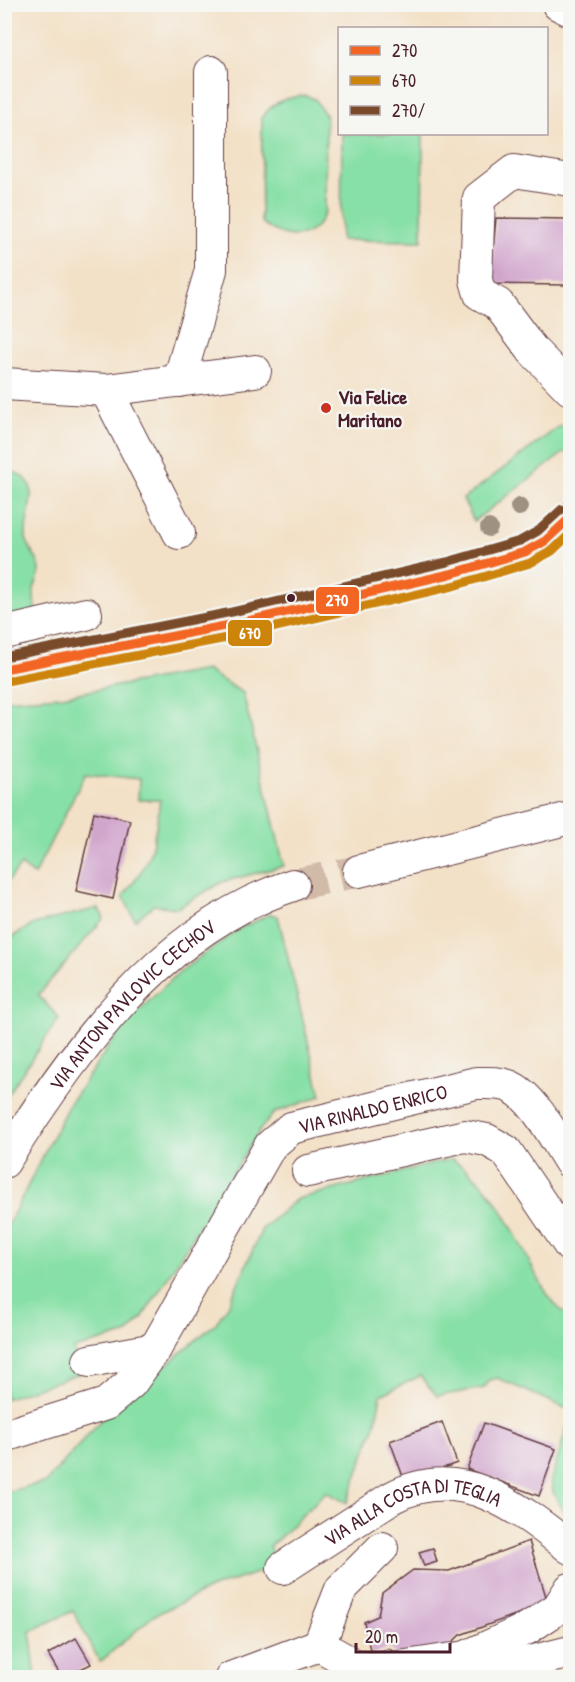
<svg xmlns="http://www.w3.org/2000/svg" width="575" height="1682" font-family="'Patrick Hand',sans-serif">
<rect width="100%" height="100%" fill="#f6f6f2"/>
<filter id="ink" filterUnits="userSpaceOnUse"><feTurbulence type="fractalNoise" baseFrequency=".0167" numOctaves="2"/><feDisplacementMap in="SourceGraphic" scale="12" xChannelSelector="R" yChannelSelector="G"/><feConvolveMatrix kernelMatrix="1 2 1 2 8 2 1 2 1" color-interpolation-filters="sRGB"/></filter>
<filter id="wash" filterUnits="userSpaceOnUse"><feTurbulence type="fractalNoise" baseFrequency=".008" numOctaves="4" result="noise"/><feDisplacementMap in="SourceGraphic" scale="24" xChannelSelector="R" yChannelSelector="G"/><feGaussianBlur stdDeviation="1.35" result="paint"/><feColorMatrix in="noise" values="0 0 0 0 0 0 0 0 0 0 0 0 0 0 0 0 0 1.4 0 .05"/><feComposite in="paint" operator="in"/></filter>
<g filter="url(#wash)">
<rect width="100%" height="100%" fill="#f3e1c7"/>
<g fill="#87e0a6" stroke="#688068" stroke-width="1.5">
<path d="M306,96L315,99L326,116L325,212C313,243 284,241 261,222L262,118C273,101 286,97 306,96Z"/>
<path d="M342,134H423L422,241L341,240Z"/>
<path d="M561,425L570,438V448L474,521L463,499Z"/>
<path d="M4,470C49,477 24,509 26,537C27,549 40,558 40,571C39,577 36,583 34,589C33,596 35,605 36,612L4,625Z"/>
<path d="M206,670L243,693L284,866L222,882L177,908L154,905L135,920L123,896C153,860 154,845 160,800H138L139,779L86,773L34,875L21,865L5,885V700L62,696Z"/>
<path d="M98,908L104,918L38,995L59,1018L5,1099V929L12,937L34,924Z"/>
<path d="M270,914L278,916L321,1096L274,1113L260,1130L142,1318L128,1333L74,1349L81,1373L5,1399V1231L69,1104L124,1025L178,973L241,928Z"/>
<path d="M451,1159C493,1182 512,1228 533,1269C543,1287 552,1307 570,1316V1410L497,1378L490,1380L484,1388L437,1396L420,1376L381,1395L375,1425L347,1503L326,1492L270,1547L277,1566L212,1588L153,1616L100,1662L73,1611L30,1631L36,1677L5,1678V1492L46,1482L102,1419L216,1323L228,1306L262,1229L297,1199Z"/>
<path d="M570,1418V1522L553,1492L551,1479Z"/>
</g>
<g id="blocks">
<g fill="#d1a6cd">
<path d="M496,218L570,219V285L490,284Z"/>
<path d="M94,812L130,820L113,899L76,891Z"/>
<path d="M442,1422L457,1463L405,1482L390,1441Z"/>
<path d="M484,1423L556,1449L539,1496L467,1469Z"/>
<path d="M529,1541L548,1603L460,1635L433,1661L406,1664L389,1648L371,1655L364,1622L378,1616L382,1593L413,1570L449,1571Z"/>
<path d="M433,1548L437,1562L424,1566L419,1552Z"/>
<path d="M76,1638L91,1664L62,1678L48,1654Z"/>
</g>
</g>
</g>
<g filter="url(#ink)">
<use href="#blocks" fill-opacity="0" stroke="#633c42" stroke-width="1.5"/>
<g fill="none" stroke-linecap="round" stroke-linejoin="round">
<path stroke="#d1baa8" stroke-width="32" stroke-dasharray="32 16" stroke-linecap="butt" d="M293,885L359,871"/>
<defs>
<g id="minor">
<path d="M558,4L570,10"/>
<path d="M570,180L514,171L479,198L476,280L480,294L498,304L533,351L570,389"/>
<path d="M179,381L211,270V72"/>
<path d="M4,384L106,390L255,371"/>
<path d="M106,390L179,533"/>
<path d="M4,633L86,614"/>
<path d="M4,669L235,624L450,574L525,552L545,541L570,518"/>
<path d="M359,871L570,818"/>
<path id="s1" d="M4,1162C74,1050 162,928 293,885"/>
<path d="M308,1171L465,1136L487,1140L506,1151L570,1246"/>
<path d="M89,1361L155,1349"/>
<path id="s2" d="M4,1436L106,1404L131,1383L155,1349L270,1146L291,1128L476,1083C487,1083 499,1082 509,1086C534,1096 556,1141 570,1162"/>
<path id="s3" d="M283,1568L391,1498C459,1461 517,1506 570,1548"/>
<path d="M319,1645L358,1667L386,1669L466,1657L528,1628L558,1608L570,1589"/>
<path d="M319,1645L341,1589L382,1548"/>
<path d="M231,1678L319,1645"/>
<path d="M466,1678L570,1652"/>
</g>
</defs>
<use href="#minor" stroke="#633c42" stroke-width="34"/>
<use href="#minor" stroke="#fff" stroke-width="32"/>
<defs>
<path id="bus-1" d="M4,669L235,624L450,574L525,552L545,541L570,518"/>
<path id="bus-2" d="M6,681L237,636L453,586L530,563L552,551L570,534"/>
<path id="bus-3" d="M4,657L232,612L447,562L520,541L538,531L562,509"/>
</defs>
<use href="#bus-1" stroke="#f6f6f2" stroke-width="14"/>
<use href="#bus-2" stroke="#f6f6f2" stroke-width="14"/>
<use href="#bus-3" stroke="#f6f6f2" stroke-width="14"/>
<use href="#bus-1" stroke="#f26522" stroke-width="9"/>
<use href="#bus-2" stroke="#cc840b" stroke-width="9"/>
<use href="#bus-3" stroke="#7a4b2a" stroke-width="9"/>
</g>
<g fill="#9e9182">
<circle cx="519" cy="507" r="9"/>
<circle cx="489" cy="528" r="9"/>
</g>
</g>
<circle fill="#c8321e" stroke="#f6f6f2" stroke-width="2" cx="326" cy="408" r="6"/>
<circle fill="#4a1f2b" stroke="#f6f6f2" stroke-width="2" cx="291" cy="598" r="5"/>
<g text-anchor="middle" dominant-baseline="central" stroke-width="4.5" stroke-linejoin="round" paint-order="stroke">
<g font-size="20" font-weight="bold" fill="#4a1f2b" stroke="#f6f6f2" text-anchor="start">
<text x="338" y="396">Via Felice<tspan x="338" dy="23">Maritano</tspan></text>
</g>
<g font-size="20" fill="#4a1f2b" stroke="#f6f6f2">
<text stroke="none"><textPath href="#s1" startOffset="204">VIA ANTON PAVLOVIC CECHOV</textPath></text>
<text stroke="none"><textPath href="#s2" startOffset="526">VIA RINALDO ENRICO</textPath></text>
<text stroke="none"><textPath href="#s3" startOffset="147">VIA ALLA COSTA DI TEGLIA</textPath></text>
</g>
</g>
<g stroke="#f6f6f2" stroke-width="2">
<rect x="315" y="586" width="45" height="29" rx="6" fill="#f26522"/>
<rect x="227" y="619" width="46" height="28" rx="6" fill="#cc840b"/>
</g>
<g font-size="16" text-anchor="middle" font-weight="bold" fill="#fff">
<text x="337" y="606">270</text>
<text x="250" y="639">670</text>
</g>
<rect width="575" height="1682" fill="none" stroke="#f6f6f2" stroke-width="24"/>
<rect x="338" y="27" width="210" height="108" fill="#f6f6f2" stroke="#b1a0a2" stroke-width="1.5"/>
<rect x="350" y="46" width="30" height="9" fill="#f26522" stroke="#b1a0a2" stroke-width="1.5"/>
<text x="392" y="57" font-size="18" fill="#4a1f2b">270</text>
<rect x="350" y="76" width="30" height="9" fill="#cc840b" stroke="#b1a0a2" stroke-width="1.5"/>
<text x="392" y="87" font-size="18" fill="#4a1f2b">670</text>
<rect x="350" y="106" width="30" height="9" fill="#7a4b2a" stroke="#b1a0a2" stroke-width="1.5"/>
<text x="392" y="117" font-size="18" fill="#4a1f2b">270/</text>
<path d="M356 1643v9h94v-9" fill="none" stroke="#4a1f2b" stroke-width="3"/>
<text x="365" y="1643" font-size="18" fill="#4a1f2b" stroke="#f6f6f2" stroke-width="4.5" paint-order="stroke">20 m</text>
</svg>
